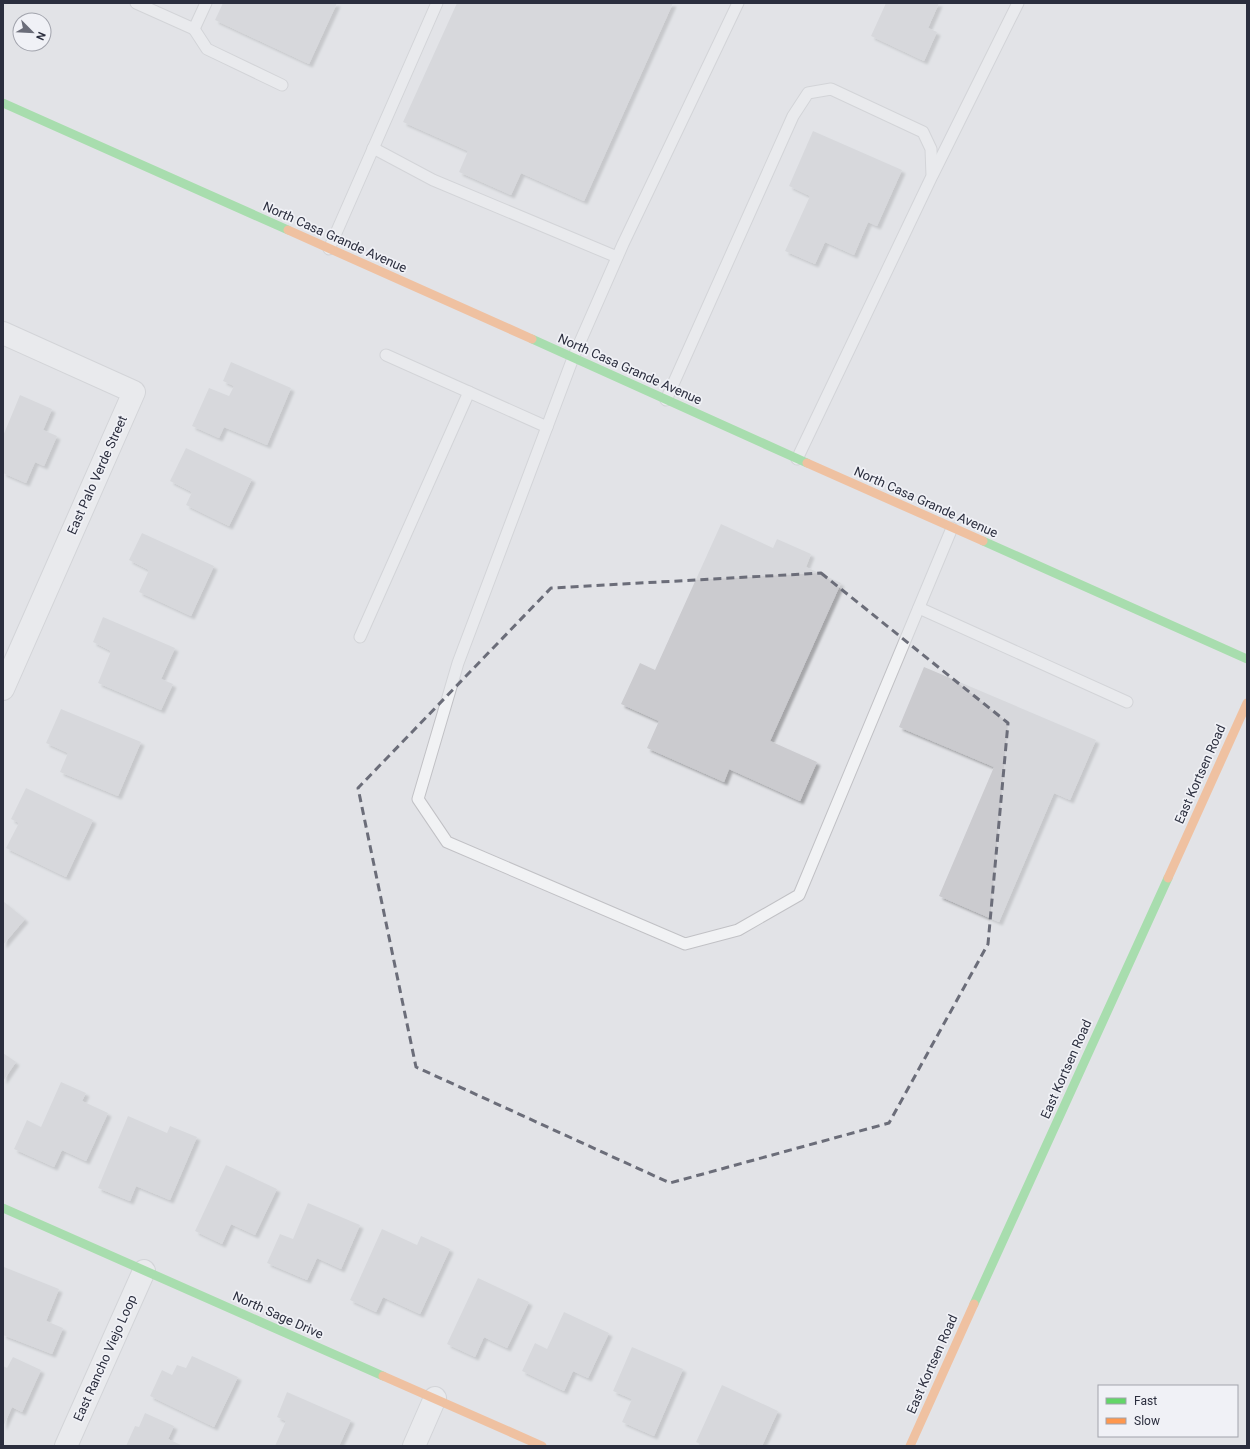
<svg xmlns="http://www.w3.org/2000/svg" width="1250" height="1449" font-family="Roboto,sans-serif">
<defs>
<filter id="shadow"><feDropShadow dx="3.5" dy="3.5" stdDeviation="1" flood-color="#0004"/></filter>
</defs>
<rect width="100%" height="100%" fill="#e2e3e7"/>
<g fill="#cbcbcf" filter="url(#shadow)">
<path d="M223,3H337L309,64L215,20Z"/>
<path d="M457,3H673L584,201L521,173L511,195L459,172L468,151L403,122Z"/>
<path d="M886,3H939L928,28L937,32L924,61L871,36Z"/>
<path d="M813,131L902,170L877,226L868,222L854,255L825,242L815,264L785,251L810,196L789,186Z"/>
<path d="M231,362L291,388L267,445L224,427L219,438L192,426L209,388L229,396L234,386L223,381Z"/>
<path d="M20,395L52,409L43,430L57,436L44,466L35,462L26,483L3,473V436Z"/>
<path d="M186,448L252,479L229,526L186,505L192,492L170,481Z"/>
<path d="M721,524L773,548L777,539L811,554L806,567L841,583L770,741L817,762L800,801L729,769L724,782L647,748L659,721L621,704L640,663L655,670Z"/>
<path d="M142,533L214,566L191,616L139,592L149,570L129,560Z"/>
<path d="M103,617L175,648L161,679L173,684L161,710L98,683L111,651L93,642Z"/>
<path d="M924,667L1096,740L1070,800L1054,793L999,922L939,896L994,767L899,727Z"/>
<path d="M61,709L141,742L118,796L60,772L68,753L46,743Z"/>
<path d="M26,788L93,820L66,877L6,848L19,823L11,819Z"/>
<path d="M3,901L25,919L3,945Z"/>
<path d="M3,1053L16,1062L3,1081Z"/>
<path d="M61,1082L86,1093L82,1101L108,1113L86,1161L62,1150L54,1167L14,1149L27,1120L41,1127Z"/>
<path d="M128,1116L167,1133L170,1126L197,1137L170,1200L136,1186L130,1201L98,1188Z"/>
<path d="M226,1165L277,1189L255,1235L231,1224L222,1244L195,1231Z"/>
<path d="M308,1203L360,1225L341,1269L317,1258L307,1280L267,1263L280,1234L293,1239Z"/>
<path d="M382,1229L417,1245L421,1236L450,1249L420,1314L383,1297L376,1312L350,1300Z"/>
<path d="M4,1267L59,1289L46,1321L63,1328L52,1354L3,1335Z"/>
<path d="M478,1278L529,1302L507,1348L484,1337L475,1357L447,1344Z"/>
<path d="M564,1312L609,1333L588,1378L573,1371L564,1391L522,1371L535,1343L547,1349Z"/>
<path d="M632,1347L683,1369L654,1436L622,1422L632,1399L613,1391Z"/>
<path d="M192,1356L238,1377L214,1427L150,1396L162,1370L172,1375L177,1365L186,1368Z"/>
<path d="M13,1357L41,1370L22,1412L12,1407L3,1427V1366L7,1368Z"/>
<path d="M722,1385L778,1411L762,1446H750L746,1444L745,1446H704L696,1442Z"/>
<path d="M287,1392L351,1420L339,1446H275L286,1421L277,1417Z"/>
<path d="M145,1413L174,1426L168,1439L183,1446H126L135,1426L139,1427Z"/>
</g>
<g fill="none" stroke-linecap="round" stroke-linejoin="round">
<defs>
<g id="lane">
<path d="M136,3L194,29L206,3"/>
<path d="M738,3L623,244L573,358L458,663L418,799L447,842L685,944L738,930L799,895L952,528"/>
<path d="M194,29L207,49L282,85"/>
<path d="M373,148L433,180L617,257"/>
<path d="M933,174L1018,3"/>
<path d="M329,249L437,3"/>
<path d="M386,355L547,427"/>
<path d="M666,400L793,116L808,93L831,89L923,132L931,149L932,176L797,459"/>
<path d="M919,608L1127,702"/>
<path d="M360,637L469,392"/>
</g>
<g id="street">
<path d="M3,333L134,392L3,689"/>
<path d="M66,1446L144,1271"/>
<path d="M414,1446L435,1398"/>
</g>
</defs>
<use href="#lane" stroke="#c1c1c5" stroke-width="13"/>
<use href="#street" stroke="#c1c1c5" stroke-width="24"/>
<use href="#lane" stroke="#f1f2f4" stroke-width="11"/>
<use href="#street" stroke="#f1f2f4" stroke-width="22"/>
<g stroke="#63d668" stroke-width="9">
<path d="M3,103L288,230"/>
<path d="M532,339L807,463"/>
<path d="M983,541L1247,659"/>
<path d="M3,1208L383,1376"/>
<path d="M974,1304L1168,878"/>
</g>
<g stroke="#ff974d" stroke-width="9">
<path d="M288,230L532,339"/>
<path d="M807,463L983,541"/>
<path d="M1168,878L1247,703"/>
<path d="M383,1376L542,1446"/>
<path d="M910,1446L974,1304"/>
</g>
</g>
<path d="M0 0H1250V1449H0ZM821,573L1008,723L988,944L889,1123L670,1183L416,1067L358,788L551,588Z" fill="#e2e3e7" fill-opacity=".55" fill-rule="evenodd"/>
<path fill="none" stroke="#6b6d79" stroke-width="3" stroke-dasharray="8 5" stroke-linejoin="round" d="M821,573L1008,723L988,944L889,1123L670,1183L416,1067L358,788L551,588Z"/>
<g text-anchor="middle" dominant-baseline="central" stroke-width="3.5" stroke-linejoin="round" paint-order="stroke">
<g font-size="13" fill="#2b2e3e" stroke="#f0f1f6">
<text transform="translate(335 237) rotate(24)">North Casa Grande Avenue</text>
<text transform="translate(630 369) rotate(24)">North Casa Grande Avenue</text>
<text transform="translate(97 475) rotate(-66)">East Palo Verde Street</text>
<text transform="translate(926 502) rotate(24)">North Casa Grande Avenue</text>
<text transform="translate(1200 774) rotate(-66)">East Kortsen Road</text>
<text transform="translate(1066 1069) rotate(-66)">East Kortsen Road</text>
<text transform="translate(278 1315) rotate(24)">North Sage Drive</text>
<text transform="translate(105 1358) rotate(-66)">East Rancho Viejo Loop</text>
<text transform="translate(932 1364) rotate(-66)">East Kortsen Road</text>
</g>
</g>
<rect width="1250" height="1449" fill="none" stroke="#2b2e3e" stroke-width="8"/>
<rect x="1098" y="1385" width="140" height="52" fill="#f0f1f6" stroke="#a1a3ac"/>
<rect x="1106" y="1398" width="20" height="6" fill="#63d668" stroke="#a1a3ac"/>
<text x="1134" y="1405" font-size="12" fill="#2b2e3e">Fast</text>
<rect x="1106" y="1418" width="20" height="6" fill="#ff974d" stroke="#a1a3ac"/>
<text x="1134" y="1425" font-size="12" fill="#2b2e3e">Slow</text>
<g transform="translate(32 32) rotate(114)"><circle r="19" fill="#f0f1f6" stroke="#a1a3ac"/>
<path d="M0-3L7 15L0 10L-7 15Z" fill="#6b6d79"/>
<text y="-6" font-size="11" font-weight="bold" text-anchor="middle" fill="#2b2e3e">N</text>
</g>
</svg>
